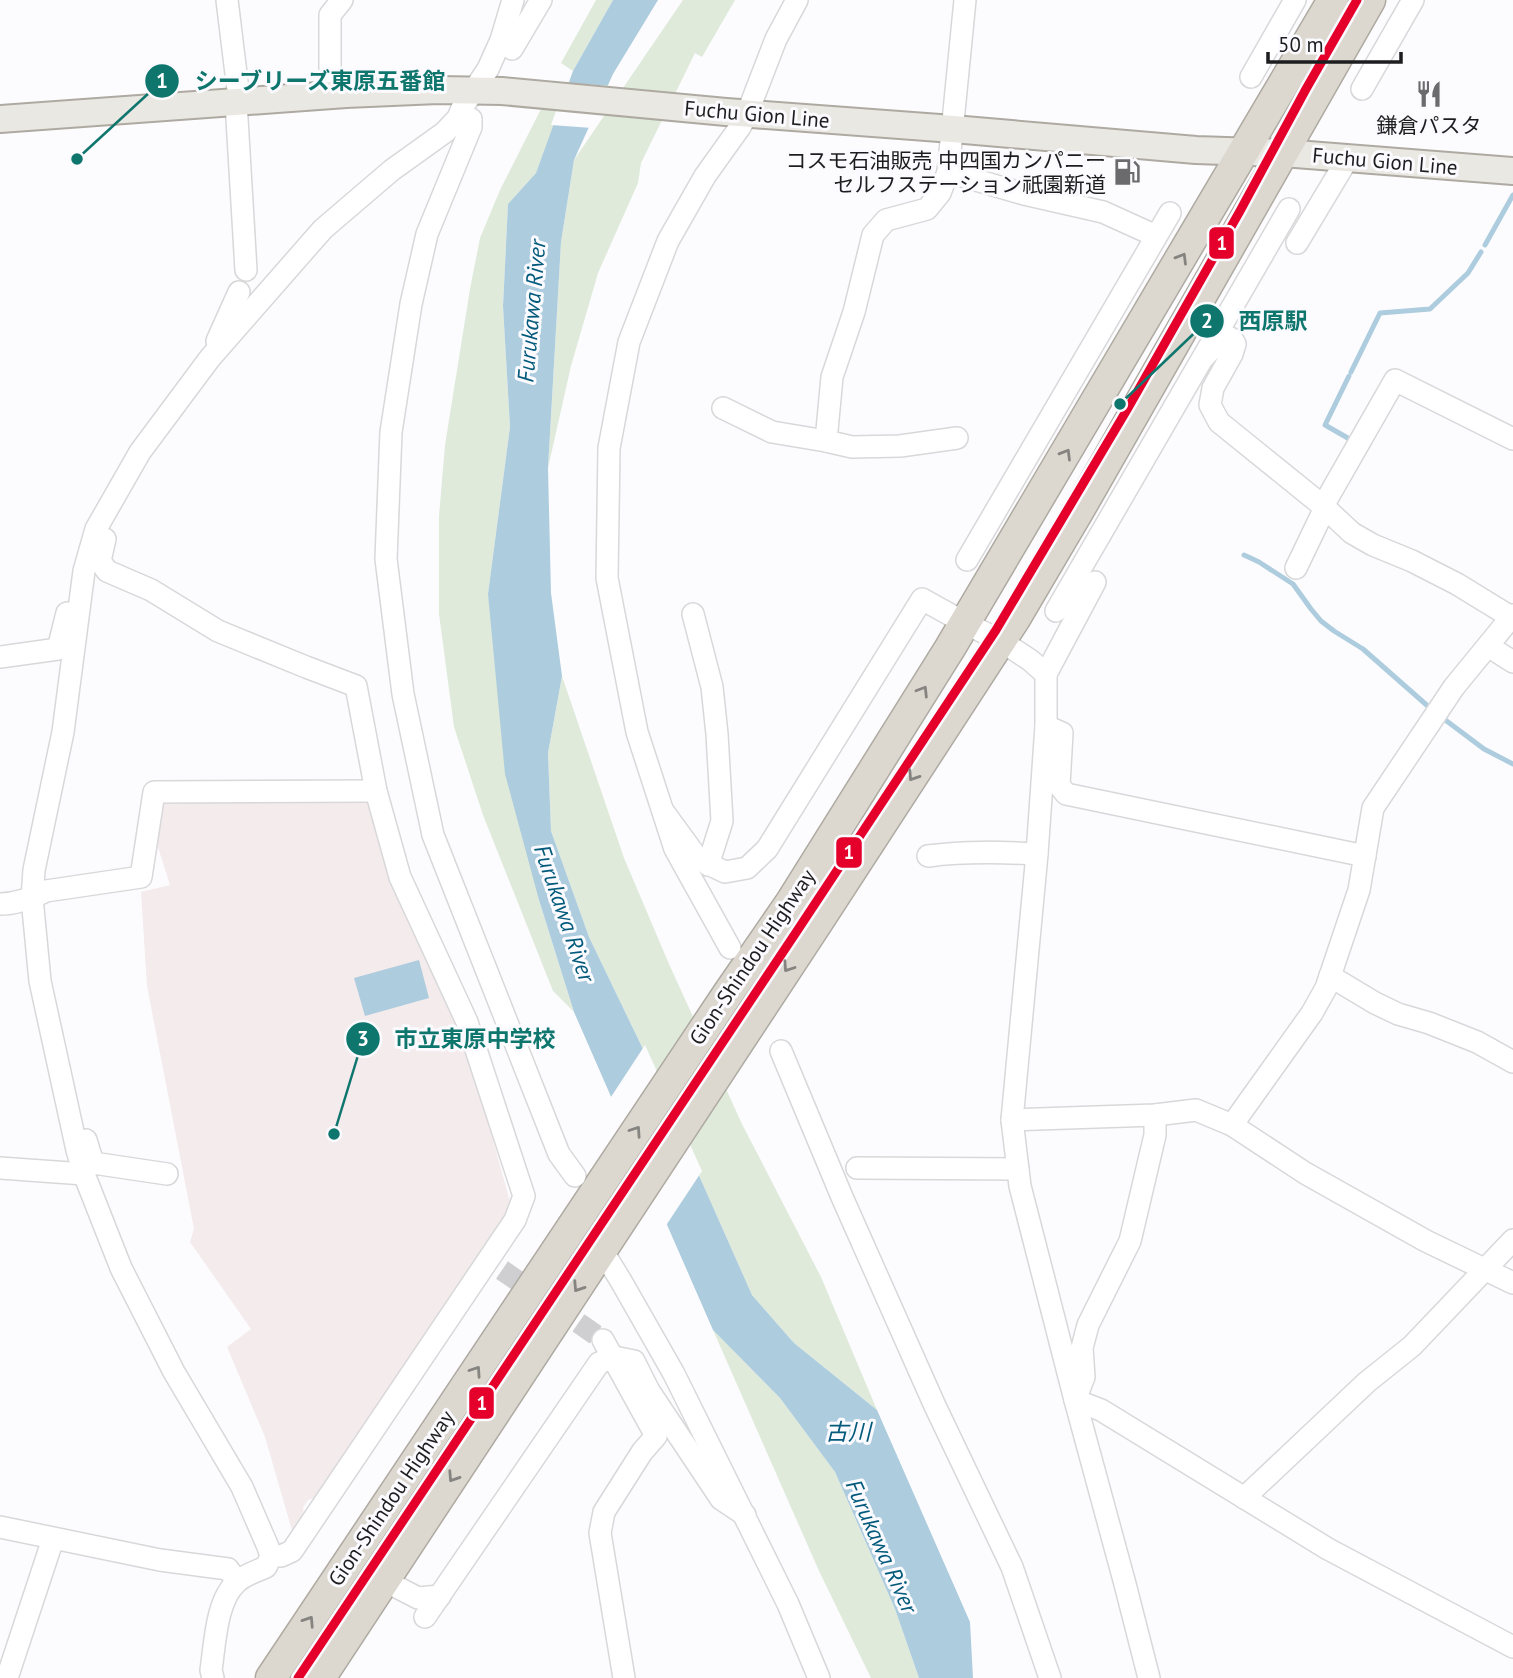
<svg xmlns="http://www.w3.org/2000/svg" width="1513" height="1678" font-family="'PT Sans','Noto Sans JP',sans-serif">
<rect width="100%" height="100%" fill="#fcfcfe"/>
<path fill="#f4ebec" d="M369,797L458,1013L511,1205L314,1498L308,1500L303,1508L304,1515L293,1534L265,1437L227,1347L251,1329L190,1242L194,1229L147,986L141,892L170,885L155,838L161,800Z"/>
<g fill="#dfeadb">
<path d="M596,0H613L573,71L561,63Z"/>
<path d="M683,0H735L702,57L695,53L641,163L638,183L598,273L571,366L548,468L561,242L574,160Z"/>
<path d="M543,105L561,107L536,173L508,204L503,306L510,427L488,594L539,900L574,1012L553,991L483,815L454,727L439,614V516L445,445L470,289L480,238L500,190Z"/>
<path d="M562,676L624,858L669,964L742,1124L821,1277L877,1410L794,1343L752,1295L642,1047L589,937L551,831L548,753Z"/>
<path d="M713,1330L780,1398L835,1472L895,1609L919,1678H871L819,1571Z"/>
</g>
<g fill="#adccde">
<path d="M613,0H658L613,74L574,160L561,242L548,468L551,593L562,676L548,753L551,831L589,937L642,1047L752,1295L794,1343L877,1410L970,1622L973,1678H919L895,1609L835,1472L780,1398L713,1330L574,1012L539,900L505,774L488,594L510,427L503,306L508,204L536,173L573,71Z"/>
<path d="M419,960L429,998L365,1016L354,978Z"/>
</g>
<g fill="#fcfcfe">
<path d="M566,83L612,86L592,128L551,125Z"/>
<path d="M645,1045L702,1171L665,1227L609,1100Z"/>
</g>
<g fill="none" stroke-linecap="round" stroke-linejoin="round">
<g stroke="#adccde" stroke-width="5">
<path d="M1485,245L1513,195"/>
<path d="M1351,372L1380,313L1430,309L1468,273L1481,252"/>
<path d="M1349,376L1325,425L1353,441V442"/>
<path d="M1244,555L1259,562L1293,584L1311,609L1321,621L1334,631L1363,649L1430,708"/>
<path d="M1440,716L1484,749L1513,764"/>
</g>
<path stroke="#cfcfd1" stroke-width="21" stroke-dasharray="21 10" stroke-linecap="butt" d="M502,1270L603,1340"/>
<defs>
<g id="minor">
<path d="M227,0L238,90L236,102L246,270"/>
<path d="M512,49L541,0"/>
<path d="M1251,77L1295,0"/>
<path d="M1362,89L1413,0"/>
<path d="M330,95V15L342,0"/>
<path d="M471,119V127L427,234L411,304L391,432L386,559L403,694L433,835L559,1154L575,1176"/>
<path d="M948,172L1024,194L1103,212L1156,236"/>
<path d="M1297,243L1348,158"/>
<path d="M217,341L239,292"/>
<path d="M1204,357L1225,335L1232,339L1235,344L1232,354L1213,388L1210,405L1219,422L1323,506L1352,533L1373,545L1412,561L1457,584L1511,617"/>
<path d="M723,408L772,432L826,441"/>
<path d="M957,438L900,446L852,447L826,441L832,377L854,312L873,235L886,220L927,209L940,193L948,172L965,0"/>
<path d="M105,539L100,561L107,571L151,590L218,631L306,667L356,686L376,791L400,877L467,1022L524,1196L515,1220L292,1551L281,1556H271"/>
<path d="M967,560L1170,213"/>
<path d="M1296,568L1322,514L1323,506L1395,380L1513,439"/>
<path d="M1056,611L1289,209"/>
<path d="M693,614L712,687L717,734L722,821L708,865"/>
<path d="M1488,646L1513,662"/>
<path d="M0,657L58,649L67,613"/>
<path d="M1046,674L1095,582"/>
<path d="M1046,726L1062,733L1059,785L1066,794L1365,856"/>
<path d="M663,811L698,859L725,872L747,868L767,849L922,599L965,623L1001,641L1030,660L1046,674V726L1037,854L1012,1120L1020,1186L1075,1400L1125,1584L1149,1678"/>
<path d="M928,856C965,851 1000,852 1037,854"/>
<path d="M0,904C16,904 32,898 46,891L141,877L154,792L376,791"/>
<path d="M730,948L675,849L637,732L607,578L609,448L629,342L668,241L705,176L740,127L747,114L776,39L797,0"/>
<path d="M1330,976L1375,1003L1398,1014L1429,1023L1477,1042L1513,1062"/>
<path d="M781,1051L842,1197L935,1406L1012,1567L1050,1678"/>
<path d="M1155,1115V1135L1130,1241L1088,1325L1082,1348L1084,1377L1075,1400L1101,1410L1328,1549L1513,1647"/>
<path d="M1012,1120L1155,1115L1196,1110L1232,1125L1305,1173L1426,1241L1513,1283"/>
<path d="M1232,1125L1312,1013L1326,988L1359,890L1373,808L1454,687L1513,615"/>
<path d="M86,1140L93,1163L167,1174"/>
<path d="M0,1168L84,1174"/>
<path d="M857,1168L1018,1169"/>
<path d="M602,1250L621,1281L674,1374L788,1604L819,1678"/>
<path d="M603,1340L656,1436L642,1452L604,1512L600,1533L624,1678"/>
<path d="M1244,1498L1367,1382L1412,1346L1513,1240"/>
<path d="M0,1527L160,1560L228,1569L237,1581"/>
<path d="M385,1581L418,1598L440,1596"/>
<path d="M425,1617L599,1363L614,1357L634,1361L649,1391L721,1499L745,1515"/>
<path d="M7,1678L53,1539"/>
<path d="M213,1678L211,1670C215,1644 216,1600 237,1582C244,1575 257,1571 266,1567L271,1556L268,1547L242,1487L174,1372L121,1268L84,1174L77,1150L40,981L32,898L34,870L63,732L84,571L96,529L140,452L210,358L323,229L392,170L445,132L458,118L462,108L488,69L501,40L513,0"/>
</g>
<path id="major" d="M0,119L346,94L438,90L502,91L726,112L953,129L1196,150L1283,153L1513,171"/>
<g id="highway">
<path d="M271,1678L727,995L791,902L950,648L1333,0"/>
<path d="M320,1678L819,920L1016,617L1079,510L1370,0"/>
</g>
</defs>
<use href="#minor" stroke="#d8d8da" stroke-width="24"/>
<use href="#major" stroke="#aeaaa2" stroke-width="30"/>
<use href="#highway" stroke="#aeaaa2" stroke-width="33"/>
<use href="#minor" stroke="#fff" stroke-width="21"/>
<use href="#major" stroke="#eae8e2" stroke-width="26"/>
<use href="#highway" stroke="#dcd8d0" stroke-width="30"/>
<defs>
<path id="metro-1" d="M298,1678L797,931L996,630L1128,408L1240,211L1306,89L1357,0"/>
</defs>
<use href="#metro-1" stroke="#fbfbff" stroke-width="14"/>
<use href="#metro-1" stroke="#e4002b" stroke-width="9"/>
</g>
<defs><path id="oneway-chevron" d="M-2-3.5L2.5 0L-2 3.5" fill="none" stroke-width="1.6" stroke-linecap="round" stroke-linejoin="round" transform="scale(1.75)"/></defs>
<g stroke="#868480">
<use href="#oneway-chevron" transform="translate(1182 258) rotate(-59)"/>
<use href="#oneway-chevron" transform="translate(1066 454) rotate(-59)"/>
<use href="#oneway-chevron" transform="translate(923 691) rotate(-58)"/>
<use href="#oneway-chevron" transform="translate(913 776) rotate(123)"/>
<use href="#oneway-chevron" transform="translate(788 967) rotate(124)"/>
<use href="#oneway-chevron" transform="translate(636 1131) rotate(-56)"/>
<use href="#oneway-chevron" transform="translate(578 1287) rotate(123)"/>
<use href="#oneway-chevron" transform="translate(476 1371) rotate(-56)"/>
<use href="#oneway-chevron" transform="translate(453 1477) rotate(123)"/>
<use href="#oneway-chevron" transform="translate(309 1621) rotate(-57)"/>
</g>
<defs>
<symbol id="restaurant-bare" viewBox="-9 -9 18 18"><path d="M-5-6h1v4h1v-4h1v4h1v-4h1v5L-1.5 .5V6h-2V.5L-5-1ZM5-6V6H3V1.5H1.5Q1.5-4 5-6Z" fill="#6b6b6d" stroke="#fbfbff" stroke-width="2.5" paint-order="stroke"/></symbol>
<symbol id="fuel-bare" viewBox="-9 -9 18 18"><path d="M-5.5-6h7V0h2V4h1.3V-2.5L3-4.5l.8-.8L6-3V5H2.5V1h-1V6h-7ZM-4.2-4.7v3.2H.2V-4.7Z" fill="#6b6b6d" stroke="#fbfbff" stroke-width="2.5" paint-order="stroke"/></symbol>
</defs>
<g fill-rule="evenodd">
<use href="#restaurant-bare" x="1410" y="75" width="38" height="38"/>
<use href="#fuel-bare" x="1108" y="153" width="38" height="38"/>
</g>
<g text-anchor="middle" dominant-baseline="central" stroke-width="6" stroke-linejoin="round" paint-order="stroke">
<g font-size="21" fill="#1d1d1f" stroke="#fbfbff">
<text transform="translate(757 114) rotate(5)">Fuchu Gion Line</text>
<text transform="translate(1385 161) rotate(5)">Fuchu Gion Line</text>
<text transform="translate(752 957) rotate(-56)">Gion-Shindou Highway</text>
<text transform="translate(391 1498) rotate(-56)">Gion-Shindou Highway</text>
</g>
<g font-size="21" fill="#1d1d1f" stroke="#fbfbff">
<text x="1429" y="125">鎌倉パスタ</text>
<text x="1106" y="160" text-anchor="end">コスモ石油販売 中四国カンパニー<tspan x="1106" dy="24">セルフステーション祇園新道</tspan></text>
</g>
<g font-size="23" font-style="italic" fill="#035a7b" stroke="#fbfbff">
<text transform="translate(531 311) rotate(-85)">Furukawa River</text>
<text transform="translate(565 913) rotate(71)">Furukawa River</text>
<text x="848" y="1431">古川</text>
<text transform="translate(882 1546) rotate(66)">Furukawa River</text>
</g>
</g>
<path fill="none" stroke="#0f766e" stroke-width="2.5" d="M77 159L162 81M1120 404L1207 321M334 1134L363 1039"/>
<g fill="#0f766e" stroke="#fbfbff" stroke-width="2.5">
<circle cx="77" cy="159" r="7"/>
<circle cx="1120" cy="404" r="7"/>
<circle cx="334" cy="1134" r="7"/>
<circle cx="162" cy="81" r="18"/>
<circle cx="1207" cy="321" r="18"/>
<circle cx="363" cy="1039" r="18"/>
</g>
<g font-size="21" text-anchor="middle" font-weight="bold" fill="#fff">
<text x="162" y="88">1</text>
<text x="1207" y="328">2</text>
<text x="363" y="1046">3</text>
</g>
<g font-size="23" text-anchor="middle" font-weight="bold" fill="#0f766e" stroke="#fbfbff" stroke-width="6" stroke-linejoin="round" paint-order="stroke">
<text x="320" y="89">シーブリーズ東原五番館</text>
<text x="1273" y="329">西原駅</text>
<text x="475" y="1047">市立東原中学校</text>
</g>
<g stroke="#fbfbff" stroke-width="2.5">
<rect x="1208" y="226" width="27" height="34" rx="7" fill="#e4002b"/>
<rect x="835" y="836" width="28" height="33" rx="7" fill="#e4002b"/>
<rect x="468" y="1386" width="27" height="34" rx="7" fill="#e4002b"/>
</g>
<g font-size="19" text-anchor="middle" font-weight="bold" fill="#fff">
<text x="1222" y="250">1</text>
<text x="849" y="859">1</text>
<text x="482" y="1410">1</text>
</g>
<path d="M1268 52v10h133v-10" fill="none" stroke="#1d1d1f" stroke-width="3.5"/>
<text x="1278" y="52" font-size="21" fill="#1d1d1f" stroke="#fbfbff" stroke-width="5" paint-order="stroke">50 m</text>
</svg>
